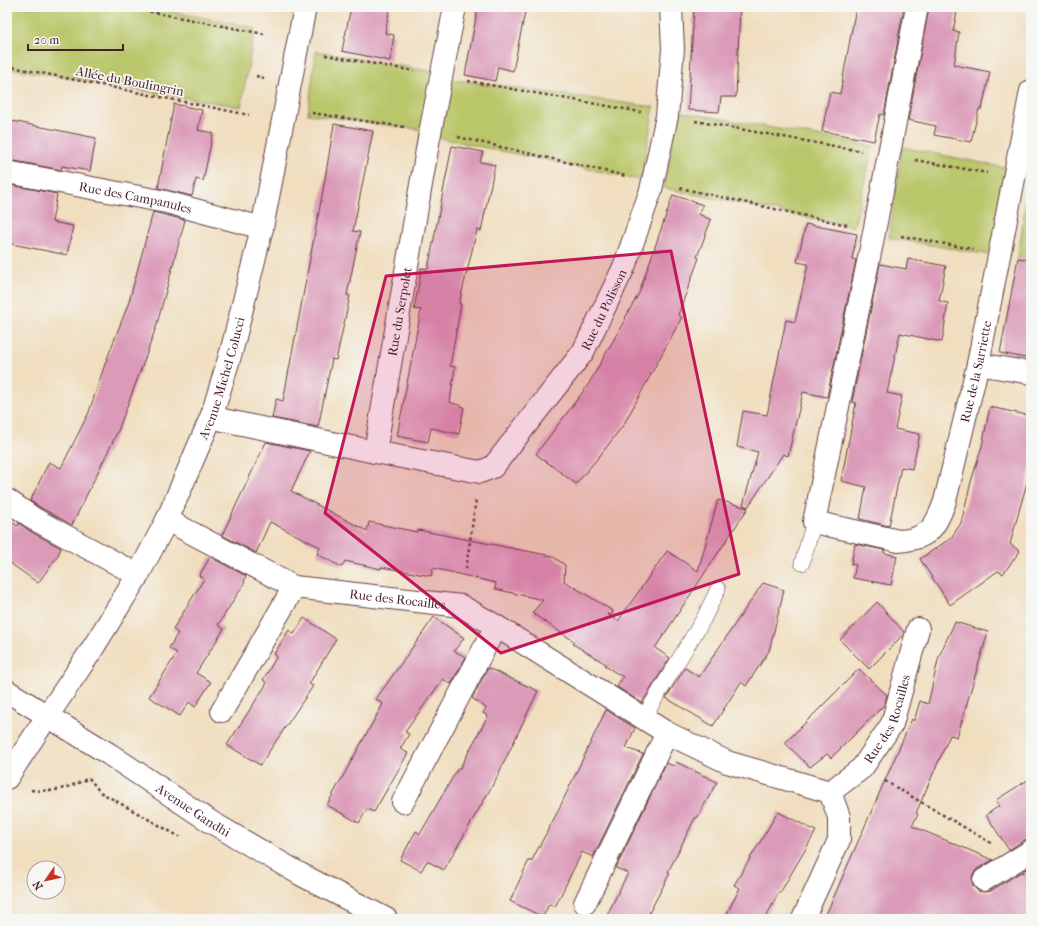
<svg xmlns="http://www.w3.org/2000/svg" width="1038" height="926" font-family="'IM FELL French Canon',serif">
<rect width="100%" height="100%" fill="#f6f6f2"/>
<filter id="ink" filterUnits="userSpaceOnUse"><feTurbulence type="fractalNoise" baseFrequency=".025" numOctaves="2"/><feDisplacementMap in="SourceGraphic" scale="8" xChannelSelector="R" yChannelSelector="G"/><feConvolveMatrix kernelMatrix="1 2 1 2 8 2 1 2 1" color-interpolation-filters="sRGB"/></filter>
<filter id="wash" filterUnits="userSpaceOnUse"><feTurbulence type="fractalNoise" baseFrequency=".012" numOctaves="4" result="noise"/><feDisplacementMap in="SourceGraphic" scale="16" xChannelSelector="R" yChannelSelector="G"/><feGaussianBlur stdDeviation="0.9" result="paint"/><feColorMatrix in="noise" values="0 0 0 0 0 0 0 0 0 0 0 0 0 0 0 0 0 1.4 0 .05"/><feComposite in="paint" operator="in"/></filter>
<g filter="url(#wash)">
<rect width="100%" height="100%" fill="#f0debf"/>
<g fill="#b9c669" stroke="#82724a">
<path d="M7,7H149L255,28L241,107L7,68Z"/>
<path d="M316,51L434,72L423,130L308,114Z"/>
<path d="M449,79L654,107L641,180L439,138Z"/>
<path d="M678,111L873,146L854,227L664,188Z"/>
<path d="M902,147L1007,168L991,255L889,238Z"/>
<path d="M1030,171H1031V268L1017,265Z"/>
</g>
<g id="blocks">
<g fill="#da9ab8">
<path d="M351,7H390L385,33L394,35L390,61L342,51Z"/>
<path d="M478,7H526L513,71L498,67L495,81L465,75Z"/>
<path d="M694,7H740L736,97H721L719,112L688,110Z"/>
<path d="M856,7H904L884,115L880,114L874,141L822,131L830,92L840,94Z"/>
<path d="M929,7H958L953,31L959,32L954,65L990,72L982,109H979L971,142L934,135L936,126L908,120Z"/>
<path d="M174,104L202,110L198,130L213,133L203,181L196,179L192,196L158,188Z"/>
<path d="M7,120L96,138L90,171L62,166L61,170L15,161L16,157L7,155Z"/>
<path d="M334,124L373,131L353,231L360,232L347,295L350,296L336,360L332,359L318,427L272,418L276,399L283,401L324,185Z"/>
<path d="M452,146L483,152L480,162L495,165L481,231L477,230L459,304H461L450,366L455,367L450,402L464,407L459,434L431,428L428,442L397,436L421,310L414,309L419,282L421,268L428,269Z"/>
<path d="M10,185L57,194L52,222L73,226L67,255L7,243V201Z"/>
<path d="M673,195L703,205L699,214L711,220L697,257L699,258L678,315L682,317L624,424L602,453L576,484L536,454L588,385L626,318H625L639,293Z"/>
<path d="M153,212L185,220L157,324L147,353L118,431L72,525L43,509L30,501L49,462L61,468L89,412L105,364L129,302Z"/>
<path d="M806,224L857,234L852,259L856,260L827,397L803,392L788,456L783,454L748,507L743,505L758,452L737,447L743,411L767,415L786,320L795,322L808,264L797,262Z"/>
<path d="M1018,258L1031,260V359L1000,353Z"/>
<path d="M908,259L946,266L939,301L948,303L942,342L900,333L887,393L902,396L895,429L920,434L912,469L901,467L889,526L860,519L866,487L841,481L856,403L852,402L880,264L906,269Z"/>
<path d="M990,407L1031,416V468L1010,544L1020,551L1003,574L998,571L950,605L920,559L951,538L961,523L972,478L982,446Z"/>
<path d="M266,442L310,451L291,491L367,531L369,522L417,532L418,530L552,556L565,565L564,581L613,611L612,615L607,614L618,621L667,551L698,571L718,500L748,508L655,648L670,658L642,703L617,687L623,677L605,666L606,664L573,644L575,642L532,613L543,600L495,589L496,583L433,568L431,576L381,567V569L345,561L342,567L317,554L320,547L270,522L256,553L222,535Z"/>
<path d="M7,519L18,526L19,523L30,531L61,548L57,557L38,583L7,561Z"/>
<path d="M855,544L884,550V553L897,556L891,585L853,578L856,565L851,564Z"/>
<path d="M210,557L246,576L244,581L245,582L218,625L224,629L196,673L211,682L195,707L189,702L180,716L149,697L177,653L169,648L178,633L173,629L204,579L199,576Z"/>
<path d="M763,583L784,590L769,651L746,686L741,682L713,726L666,698L685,668L699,677Z"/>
<path d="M877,602L904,632L903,635L869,669L840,640Z"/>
<path d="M434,617L464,638L454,651L466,657L451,684L443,679L405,732L409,734L400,749L408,753L374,812L367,809L359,823L327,805L383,704L376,699Z"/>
<path d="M304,618L336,639L309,684L313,686L260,765L227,745L267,683L263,680L277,656L274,654L289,630L294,634Z"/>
<path d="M955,622L988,632L957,737L950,735L916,813L918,814L912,826L993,860L977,869L973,874L972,881L973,886L978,891L985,892L991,891L1021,872L1024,873L1023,871L1031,866V919H824L912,719L914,721L920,701L928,704L939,656Z"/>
<path d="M488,668L538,691L496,779L444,870L427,861L421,871L400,860L416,831L420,834L458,768H460L488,716L483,713L486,708L472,698Z"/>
<path d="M859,669L887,695L885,704L831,758L827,754L810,767L785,743Z"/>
<path d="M606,710L635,728L626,748L643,754L593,857L582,852L555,907L549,904L543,917L510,901L529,860L531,862L557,813Z"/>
<path d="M676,762L717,782L697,818H695L668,872L670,873L646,919H605L628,873L616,868L666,763L674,766Z"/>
<path d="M1031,778V839L1024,840L1009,850L986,815L999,806L996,800Z"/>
<path d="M778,812L816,831L780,893L779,892L765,919H724L740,888L734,885Z"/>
</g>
</g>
</g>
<g filter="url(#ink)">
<use href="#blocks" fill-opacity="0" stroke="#633c41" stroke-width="1"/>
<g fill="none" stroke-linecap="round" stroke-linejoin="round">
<defs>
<g id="lane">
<path d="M802,563L814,522"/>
<path d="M644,717L703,620L718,589"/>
</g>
<g id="street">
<path id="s1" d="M917,7L872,243L814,522L899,541C929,539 936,527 945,501L978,364L1031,91"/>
<path id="s2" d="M7,172L166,202L262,228"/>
<path d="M978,364L1031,373"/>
<path id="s3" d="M212,415L223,420L375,452L429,138L455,7"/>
<path id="s4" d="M375,452L480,472L493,467L583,352L624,267L651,190L667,116L673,49L671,7"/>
<path d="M7,500L36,520L138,575"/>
<path id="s5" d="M167,520L294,587L461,606L496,626L403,802"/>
<path d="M496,626L667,733L727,762L830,792L839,817V840L803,919"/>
<path d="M222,711L294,587"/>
<path id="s6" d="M48,715L91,651L138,575L167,520L212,415L232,349L262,228L305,7"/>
<path id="s7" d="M830,792L862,768L892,724L918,629"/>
<path d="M984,880L1031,851"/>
<path d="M585,903L667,733"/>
</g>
<g id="secondary">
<path id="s8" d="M7,691L109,754L211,822L300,874L386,919"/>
<path d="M7,778L48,715"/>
</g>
</defs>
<use href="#lane" stroke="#633c41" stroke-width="16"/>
<use href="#street" stroke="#633c41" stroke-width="24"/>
<use href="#secondary" stroke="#633c41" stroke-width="24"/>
<g stroke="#633c41" stroke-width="2.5" stroke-dasharray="3 3" stroke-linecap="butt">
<path d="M126,7L264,34"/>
<path d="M325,55L414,71"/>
<path d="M7,66L249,115"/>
<path d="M256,76L264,78"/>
<path d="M468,81L641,112"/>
<path d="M312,113L404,127"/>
<path d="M695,121L861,151"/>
<path d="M458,137L626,176"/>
<path d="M915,160L987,173"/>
<path d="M680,188L847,225"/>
<path d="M901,236L973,249"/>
<path d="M466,569L476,499"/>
<path d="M89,778L100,792L180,837"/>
<path d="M885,781L991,843"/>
<path d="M31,790C55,793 68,788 89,778"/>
</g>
<use href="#lane" stroke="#fff" stroke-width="15"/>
<use href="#street" stroke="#fff" stroke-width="22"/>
<use href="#secondary" stroke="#fff" stroke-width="22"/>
</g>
</g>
<path fill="#c2185b" fill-opacity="0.2" stroke="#c2185b" stroke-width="3" stroke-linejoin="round" d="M671,251L739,574L501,653L325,513L386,276Z"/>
<g text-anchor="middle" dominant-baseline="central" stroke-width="3.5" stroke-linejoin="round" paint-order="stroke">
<g font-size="13" fill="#4a1f2b" stroke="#f6f6f2">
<text transform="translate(130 81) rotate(11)">Allée du Boulingrin</text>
<text stroke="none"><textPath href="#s2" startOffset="131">Rue des Campanules</textPath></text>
<text stroke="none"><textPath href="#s4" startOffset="314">Rue du Polisson</textPath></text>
<text stroke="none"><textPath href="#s3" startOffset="310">Rue du Serpolet</textPath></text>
<text stroke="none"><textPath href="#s1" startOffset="812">Rue de la Sarriette</textPath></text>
<text stroke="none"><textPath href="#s6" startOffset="381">Avenue Michel Colucci</textPath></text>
<text stroke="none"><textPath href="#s5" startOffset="248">Rue des Rocailles</textPath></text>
<text stroke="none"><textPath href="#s7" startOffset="96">Rue des Rocailles</textPath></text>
<text stroke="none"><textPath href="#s8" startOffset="221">Avenue Gandhi</textPath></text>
</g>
</g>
<rect width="1038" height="926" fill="none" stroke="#f6f6f2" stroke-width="24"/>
<g transform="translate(46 880) rotate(236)"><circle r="19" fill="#f6f6f2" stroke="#b1a0a2"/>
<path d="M0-3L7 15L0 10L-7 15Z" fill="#c8321e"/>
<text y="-6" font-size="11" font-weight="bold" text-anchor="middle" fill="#4a1f2b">N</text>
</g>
<path d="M28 44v6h95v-6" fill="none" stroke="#4a1f2b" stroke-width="2"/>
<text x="34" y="44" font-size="12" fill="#4a1f2b" stroke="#f6f6f2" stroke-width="3" paint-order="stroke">20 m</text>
</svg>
